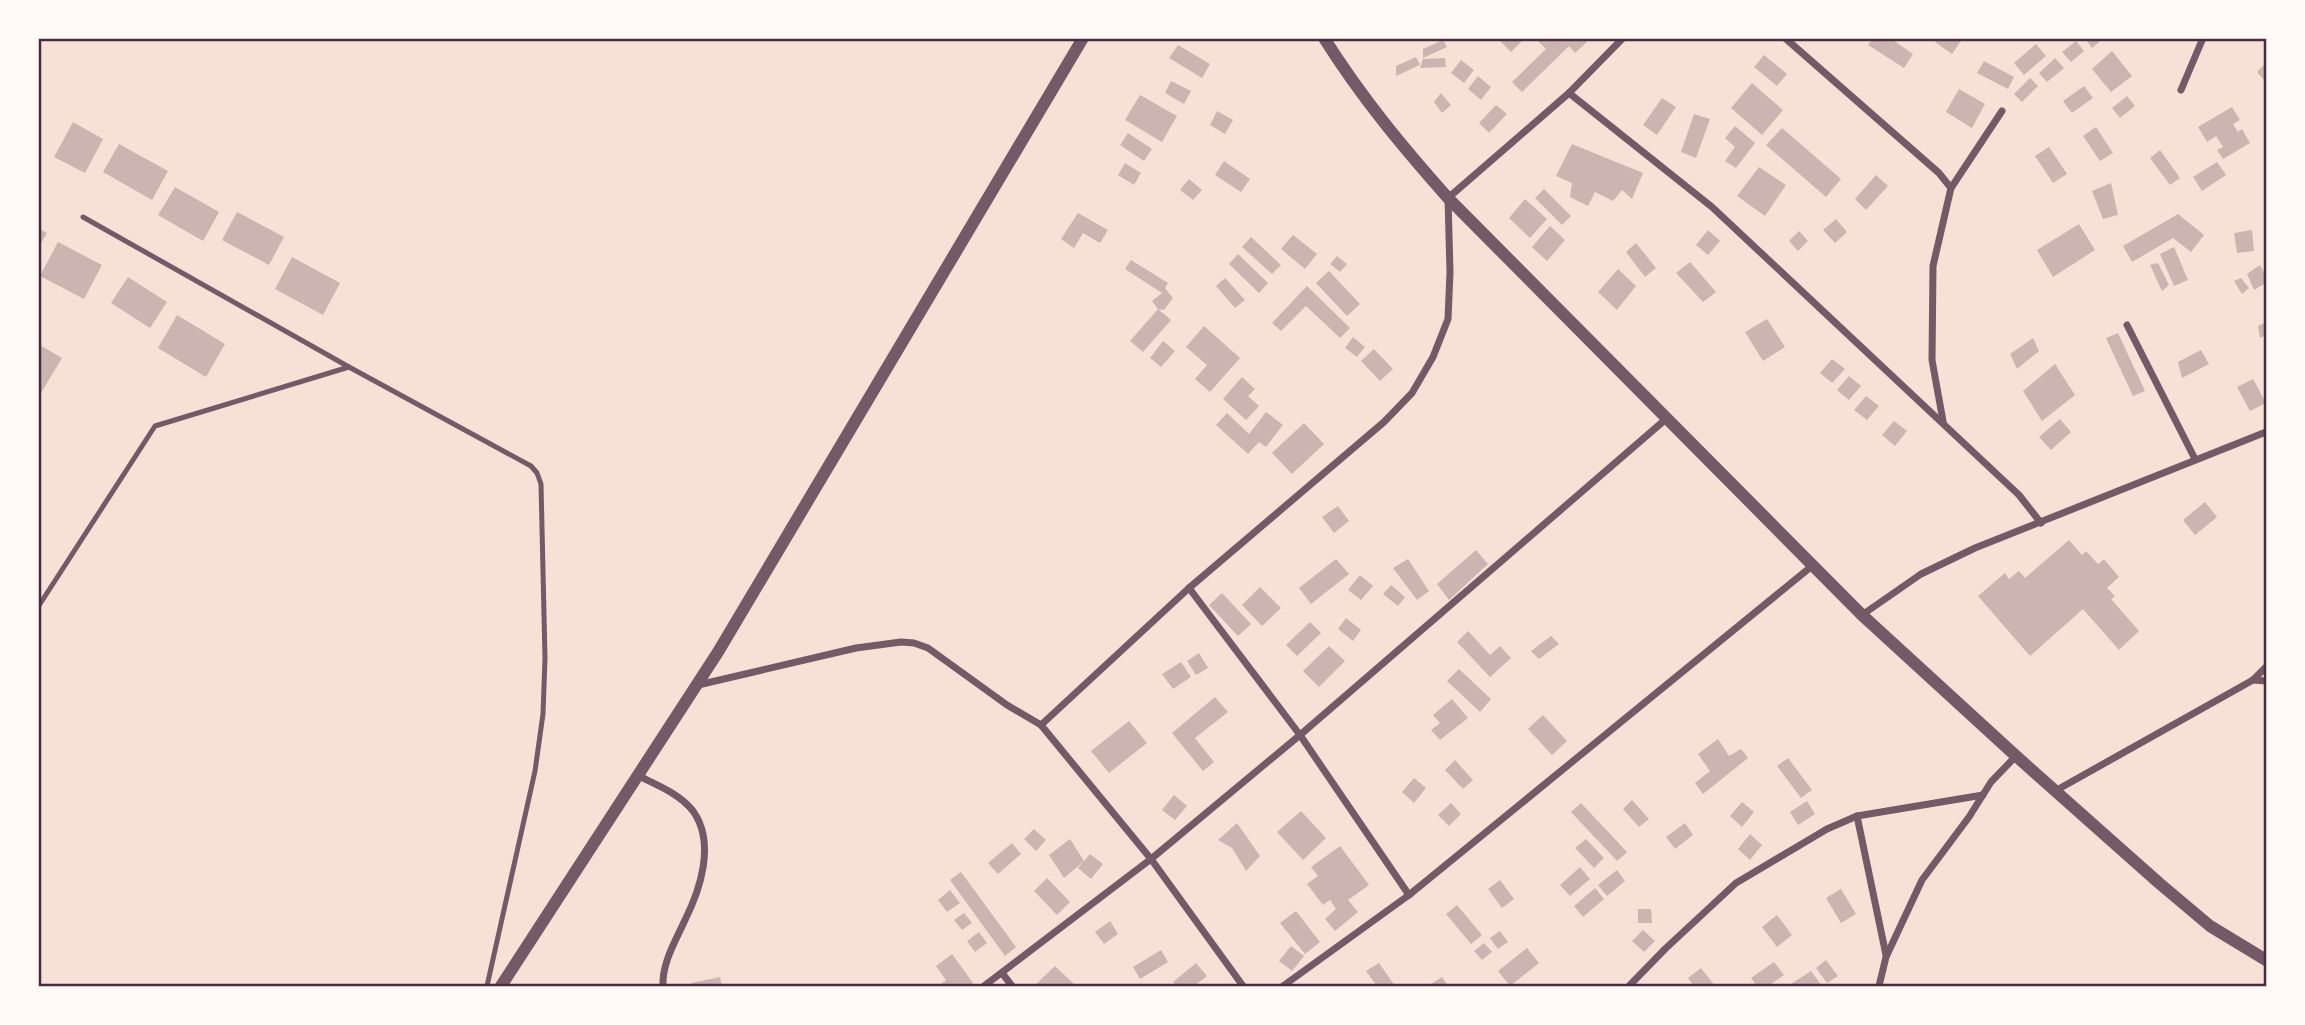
<svg xmlns="http://www.w3.org/2000/svg" width="2305" height="1025" font-family="'Source Sans 3',sans-serif">
<rect width="100%" height="100%" fill="#f7e1d7"/>
<g fill="#ccb4b1">
<path d="M1501,38H1525L1511,52L1499,40Z"/>
<path d="M1535,38H1584L1587,42L1575,53L1569,46L1522,92L1512,82L1546,49Z"/>
<path d="M1873,38H1890L1913,54L1904,68L1868,45Z"/>
<path d="M1938,38H1963L1952,54L1935,42Z"/>
<path d="M2085,38H2104L2092,48Z"/>
<path d="M1443,40L1447,47L1423,58V49Z"/>
<path d="M2076,41L2084,51L2071,62L2062,52Z"/>
<path d="M2036,44L2046,56L2024,75L2014,63Z"/>
<path d="M1178,45L1210,64L1202,78L1169,58Z"/>
<path d="M2112,51L2132,76L2111,92L2092,69Z"/>
<path d="M1764,55L1787,74L1777,86L1754,67Z"/>
<path d="M1416,57L1420,65L1396,76V66Z"/>
<path d="M1445,58L1446,67L1420,68L1423,59Z"/>
<path d="M2055,58L2064,68L2047,82L2039,73Z"/>
<path d="M1461,60L1474,70L1464,83L1451,73Z"/>
<path d="M1984,61L2014,77L2008,89L1977,73Z"/>
<path d="M2266,63V82L2257,72Z"/>
<path d="M1478,76L1491,87L1481,100L1468,89Z"/>
<path d="M2030,78L2038,86L2022,102L2014,94Z"/>
<path d="M1171,81L1191,91L1184,104L1165,93Z"/>
<path d="M1752,83L1783,110L1762,135L1731,108Z"/>
<path d="M2084,86L2093,98L2072,113L2063,101Z"/>
<path d="M1959,89L1985,104L1972,128L1946,112Z"/>
<path d="M1441,93L1451,105L1442,113L1434,102Z"/>
<path d="M1140,95L1177,116L1162,142L1125,120Z"/>
<path d="M2127,96L2135,106L2120,118L2112,108Z"/>
<path d="M1662,98L1676,107L1657,135L1643,125Z"/>
<path d="M1496,105L1507,114L1489,133L1479,123Z"/>
<path d="M2232,107L2240,120L2233,124L2238,132L2242,129L2250,143L2223,159L2217,150L2223,147L2216,136L2207,142L2198,127Z"/>
<path d="M1217,111L1233,120L1225,134L1210,125Z"/>
<path d="M1694,114L1710,119L1696,158L1681,152Z"/>
<path d="M73,122L103,139L85,173L54,157Z"/>
<path d="M1735,126L1755,143L1736,168L1725,161L1735,147L1725,138Z"/>
<path d="M2096,127L2113,153L2100,161L2083,136Z"/>
<path d="M1782,128L1841,179L1826,197L1766,145Z"/>
<path d="M1128,133L1152,149L1144,161L1120,145Z"/>
<path d="M119,144L168,171L152,200L103,172Z"/>
<path d="M1572,144L1643,173L1632,199L1622,190L1613,201L1595,192L1588,206L1570,197L1572,183L1556,176Z"/>
<path d="M2049,147L2067,174L2053,183L2035,156Z"/>
<path d="M2160,150L2180,178L2170,185L2150,158Z"/>
<path d="M1224,161L1250,179L1241,192L1215,175Z"/>
<path d="M2217,162L2226,175L2202,191L2193,177Z"/>
<path d="M1125,163L1141,173L1134,185L1118,175Z"/>
<path d="M1759,167L1786,185L1765,216L1737,196Z"/>
<path d="M1876,175L1888,186L1866,210L1855,199Z"/>
<path d="M1189,179L1202,190L1193,200L1180,190Z"/>
<path d="M2111,183L2118,215L2103,219L2092,191Z"/>
<path d="M175,187L219,212L203,241L158,215Z"/>
<path d="M1544,189L1571,216L1562,225L1535,198Z"/>
<path d="M1525,199L1547,219L1530,238L1509,218Z"/>
<path d="M237,212L284,237L269,265L222,240Z"/>
<path d="M1078,213L1108,230L1100,243L1083,233L1074,248L1061,239Z"/>
<path d="M2178,214L2204,235L2191,252L2173,238L2132,262L2123,246Z"/>
<path d="M1836,219L1847,232L1835,243L1823,230Z"/>
<path d="M2079,224L2095,250L2053,277L2037,250Z"/>
<path d="M1550,226L1565,240L1547,261L1532,247Z"/>
<path d="M38,228L47,233L38,248Z"/>
<path d="M1708,230L1720,241L1708,255L1696,245Z"/>
<path d="M2252,230L2254,251L2237,253L2234,233Z"/>
<path d="M1799,231L1808,241L1798,251L1789,241Z"/>
<path d="M1293,235L1317,254L1305,269L1281,249Z"/>
<path d="M1251,237L1281,265L1272,274L1242,247Z"/>
<path d="M58,242L102,265L84,299L40,276Z"/>
<path d="M1636,243L1656,268L1645,277L1626,252Z"/>
<path d="M2174,247L2188,280L2174,286L2160,254Z"/>
<path d="M1238,254L1268,283L1259,293L1229,264Z"/>
<path d="M1337,256L1347,264L1340,272L1330,264Z"/>
<path d="M292,257L340,283L323,315L275,289Z"/>
<path d="M1131,260L1168,283L1165,288L1173,298L1164,310L1158,309L1152,301L1162,293L1125,269Z"/>
<path d="M1690,262L1716,292L1703,302L1676,273Z"/>
<path d="M2158,263L2169,285L2162,291L2150,265Z"/>
<path d="M2260,265L2266,276V283L2254,290L2247,274Z"/>
<path d="M1618,269L1636,286L1617,310L1598,292Z"/>
<path d="M1329,271L1360,304L1347,316L1316,283Z"/>
<path d="M128,277L167,302L150,328L111,303Z"/>
<path d="M1225,278L1245,300L1235,308L1216,286Z"/>
<path d="M2241,278L2249,288L2242,294L2234,281Z"/>
<path d="M1307,286L1350,328L1340,338L1306,306L1281,331L1272,323Z"/>
<path d="M1158,309L1171,320L1143,352L1130,341Z"/>
<path d="M177,315L225,344L206,377L158,348Z"/>
<path d="M1767,319L1785,347L1763,361L1745,332Z"/>
<path d="M2266,322V335L2260,338L2258,326Z"/>
<path d="M1204,326L1240,358L1210,392L1195,379L1207,365L1186,347Z"/>
<path d="M2118,333L2145,391L2133,396L2106,338Z"/>
<path d="M1353,337L1365,347L1357,357L1345,348Z"/>
<path d="M2033,338L2039,351L2017,369L2010,354Z"/>
<path d="M1163,341L1175,351L1161,367L1150,358Z"/>
<path d="M38,344L62,358L38,398Z"/>
<path d="M1374,349L1393,369L1380,381L1361,361Z"/>
<path d="M2201,350L2209,364L2182,378L2178,362Z"/>
<path d="M1832,359L1845,369L1832,383L1820,373Z"/>
<path d="M2055,364L2075,395L2042,421L2023,391Z"/>
<path d="M1849,376L1861,386L1849,400L1837,390Z"/>
<path d="M1242,377L1255,389L1248,396L1259,406L1246,420L1223,399Z"/>
<path d="M2253,379L2266,403L2250,411L2237,387Z"/>
<path d="M1866,396L1879,406L1867,420L1854,410Z"/>
<path d="M1266,412L1283,425L1266,447L1259,442L1248,454L1216,425L1227,413L1249,434Z"/>
<path d="M2060,419L2071,432L2051,450L2039,437Z"/>
<path d="M1894,421L1907,431L1895,446L1882,435Z"/>
<path d="M1304,423L1324,444L1292,474L1272,453Z"/>
<path d="M2205,502L2217,517L2195,535L2183,520Z"/>
<path d="M1338,506L1349,521L1334,533L1322,517Z"/>
<path d="M2069,540L2082,555L2086,551L2098,564L2104,559L2119,577L2107,588L2115,596L2111,599L2139,631L2119,650L2083,609L2030,656L1978,596L2005,573L2009,579L2019,571L2025,578Z"/>
<path d="M1476,550L1488,564L1449,600L1437,584Z"/>
<path d="M1336,559L1349,574L1311,604L1299,588Z"/>
<path d="M1408,559L1429,591L1417,600L1393,568Z"/>
<path d="M1360,575L1373,586L1361,600L1348,590Z"/>
<path d="M1391,585L1405,597L1398,606L1383,594Z"/>
<path d="M1260,587L1281,608L1262,626L1242,605Z"/>
<path d="M1222,593L1251,624L1238,636L1209,605Z"/>
<path d="M1346,618L1361,630L1353,641L1338,629Z"/>
<path d="M1310,622L1321,633L1297,656L1286,645Z"/>
<path d="M1468,631L1490,655L1500,646L1511,658L1490,677L1457,642Z"/>
<path d="M1551,636L1559,644L1539,659L1531,651Z"/>
<path d="M1329,646L1345,661L1319,687L1303,671Z"/>
<path d="M1199,653L1208,668L1196,675L1187,661Z"/>
<path d="M1181,662L1191,677L1173,689L1162,674Z"/>
<path d="M1459,669L1491,699L1480,712L1447,681Z"/>
<path d="M1215,697L1228,712L1195,738L1214,762L1203,771L1172,733Z"/>
<path d="M1452,699L1468,718L1440,740L1431,730L1440,723L1433,715Z"/>
<path d="M1543,715L1567,741L1552,755L1528,729Z"/>
<path d="M1129,721L1147,743L1109,773L1091,751Z"/>
<path d="M1718,739L1729,756L1741,749L1748,758L1703,794L1695,783L1710,771L1698,754Z"/>
<path d="M1788,758L1812,790L1801,798L1777,766Z"/>
<path d="M1455,760L1473,780L1463,789L1445,770Z"/>
<path d="M1414,778L1426,788L1414,803L1402,792Z"/>
<path d="M1174,795L1187,806L1175,820L1162,810Z"/>
<path d="M1632,800L1649,819L1639,827L1623,809Z"/>
<path d="M1807,801L1815,814L1798,825L1790,812Z"/>
<path d="M1742,802L1754,812L1742,827L1730,816Z"/>
<path d="M1451,803L1461,814L1449,826L1438,815Z"/>
<path d="M1581,803L1627,852L1617,861L1571,812Z"/>
<path d="M1301,811L1326,838L1303,860L1277,832Z"/>
<path d="M1237,823L1260,856L1246,871L1232,848L1218,840Z"/>
<path d="M1685,823L1693,835L1675,849L1666,837Z"/>
<path d="M1034,829L1046,840L1036,851L1024,839Z"/>
<path d="M1750,834L1762,845L1750,860L1738,849Z"/>
<path d="M1070,839L1084,861L1064,878L1049,855Z"/>
<path d="M1586,839L1604,858L1594,868L1575,848Z"/>
<path d="M1012,843L1021,854L998,874L988,863Z"/>
<path d="M1340,846L1369,885L1348,900L1358,912L1335,931L1325,919L1336,909L1330,900L1323,905L1307,884L1318,876L1311,867Z"/>
<path d="M1090,854L1103,864L1091,879L1078,868Z"/>
<path d="M1580,867L1590,879L1570,896L1560,885Z"/>
<path d="M1617,870L1625,881L1607,896L1598,885Z"/>
<path d="M961,872L1016,947L1005,956L950,880Z"/>
<path d="M1047,878L1070,902L1057,915L1034,891Z"/>
<path d="M1500,880L1514,899L1502,908L1488,889Z"/>
<path d="M1595,888L1604,899L1583,917L1574,906Z"/>
<path d="M1841,889L1856,914L1841,923L1826,898Z"/>
<path d="M950,890L960,903L947,912L938,900Z"/>
<path d="M1457,905L1482,935L1471,944L1446,914Z"/>
<path d="M1638,909H1651L1652,923H1638Z"/>
<path d="M1296,911L1320,942L1305,954L1280,923Z"/>
<path d="M964,913L972,923L962,930L954,920Z"/>
<path d="M1777,915L1792,935L1777,947L1762,927Z"/>
<path d="M1110,921L1118,934L1104,944L1095,932Z"/>
<path d="M1643,930L1655,941L1644,952L1632,941Z"/>
<path d="M1500,931L1508,942L1498,949L1490,938Z"/>
<path d="M979,932L987,943L975,952L967,941Z"/>
<path d="M1484,943L1492,952L1482,960L1474,951Z"/>
<path d="M1291,946L1304,956L1292,971L1279,961Z"/>
<path d="M1527,948L1539,963L1510,986L1498,971Z"/>
<path d="M1161,950L1168,962L1140,979L1133,967Z"/>
<path d="M952,954L973,983L968,986H942L941,984L946,980L936,966Z"/>
<path d="M1826,960L1838,976L1827,983L1816,968Z"/>
<path d="M1774,962L1784,975L1768,986H1757L1751,978Z"/>
<path d="M1196,963L1207,976L1194,986H1177L1173,982Z"/>
<path d="M1379,963L1395,986H1377L1366,971Z"/>
<path d="M1055,966L1076,986H1034Z"/>
<path d="M1701,968L1715,986H1694L1688,978Z"/>
<path d="M1811,971L1822,986H1788Z"/>
<path d="M720,977L722,986H692L691,983Z"/>
<path d="M1442,977L1448,986H1428Z"/>
</g>
<g fill="none" stroke-linecap="round" stroke-linejoin="round">
<g stroke="#755966" stroke-width="5">
<path d="M83,217L349,367L531,466L537,473L541,484L545,658L543,714L535,771L487,986"/>
<path d="M38,607L155,426L349,367"/>
</g>
<g stroke="#755966" stroke-width="7">
<path d="M1785,38L1939,173L1951,188"/>
<path d="M2181,90L2203,38"/>
<path d="M1569,93L1712,207L2019,495L2041,523"/>
<path d="M2127,325L2195,459"/>
<path d="M1943,421L1932,360L1933,266L1951,188L2002,111"/>
<path d="M1189,588L1300,735L1409,895"/>
<path d="M1862,615L1921,574L1975,548L2266,432"/>
<path d="M2253,680L2266,681"/>
<path d="M698,685L856,648L901,642L914,643L928,648L1007,705L1041,725"/>
<path d="M639,776C657,785 680,794 693,811C716,843 700,890 685,920C675,942 662,963 663,986"/>
<path d="M2055,791L2253,680L2266,667"/>
<path d="M1857,816L1886,955"/>
<path d="M1002,973L1012,986"/>
<path d="M984,986L1151,859L1300,735L1666,419"/>
<path d="M1243,986L1151,859L1041,725L1189,588L1384,422L1412,393L1433,357L1448,319L1450,272L1448,198L1569,93L1623,38"/>
<path d="M1283,986L1409,895L1812,566"/>
<path d="M1629,986L1665,949L1736,883L1827,829L1857,816L1983,795"/>
<path d="M1879,986L1886,957L1922,880L1969,817L1991,782L2016,756"/>
</g>
<g stroke="#755966" stroke-width="12">
<path d="M1324,38C1362,98 1401,145 1448,198L1862,615L2016,756L2159,883L2210,926L2266,960"/>
<path d="M501,986L718,652L1083,38"/>
</g>
</g>
<rect width="2305" height="1025" fill="none" stroke="#fffaf5" stroke-width="80"/>
<rect x="40" y="40" width="2225" height="945" fill="none" stroke="#4a2c40" stroke-width="2.5"/>
</svg>
